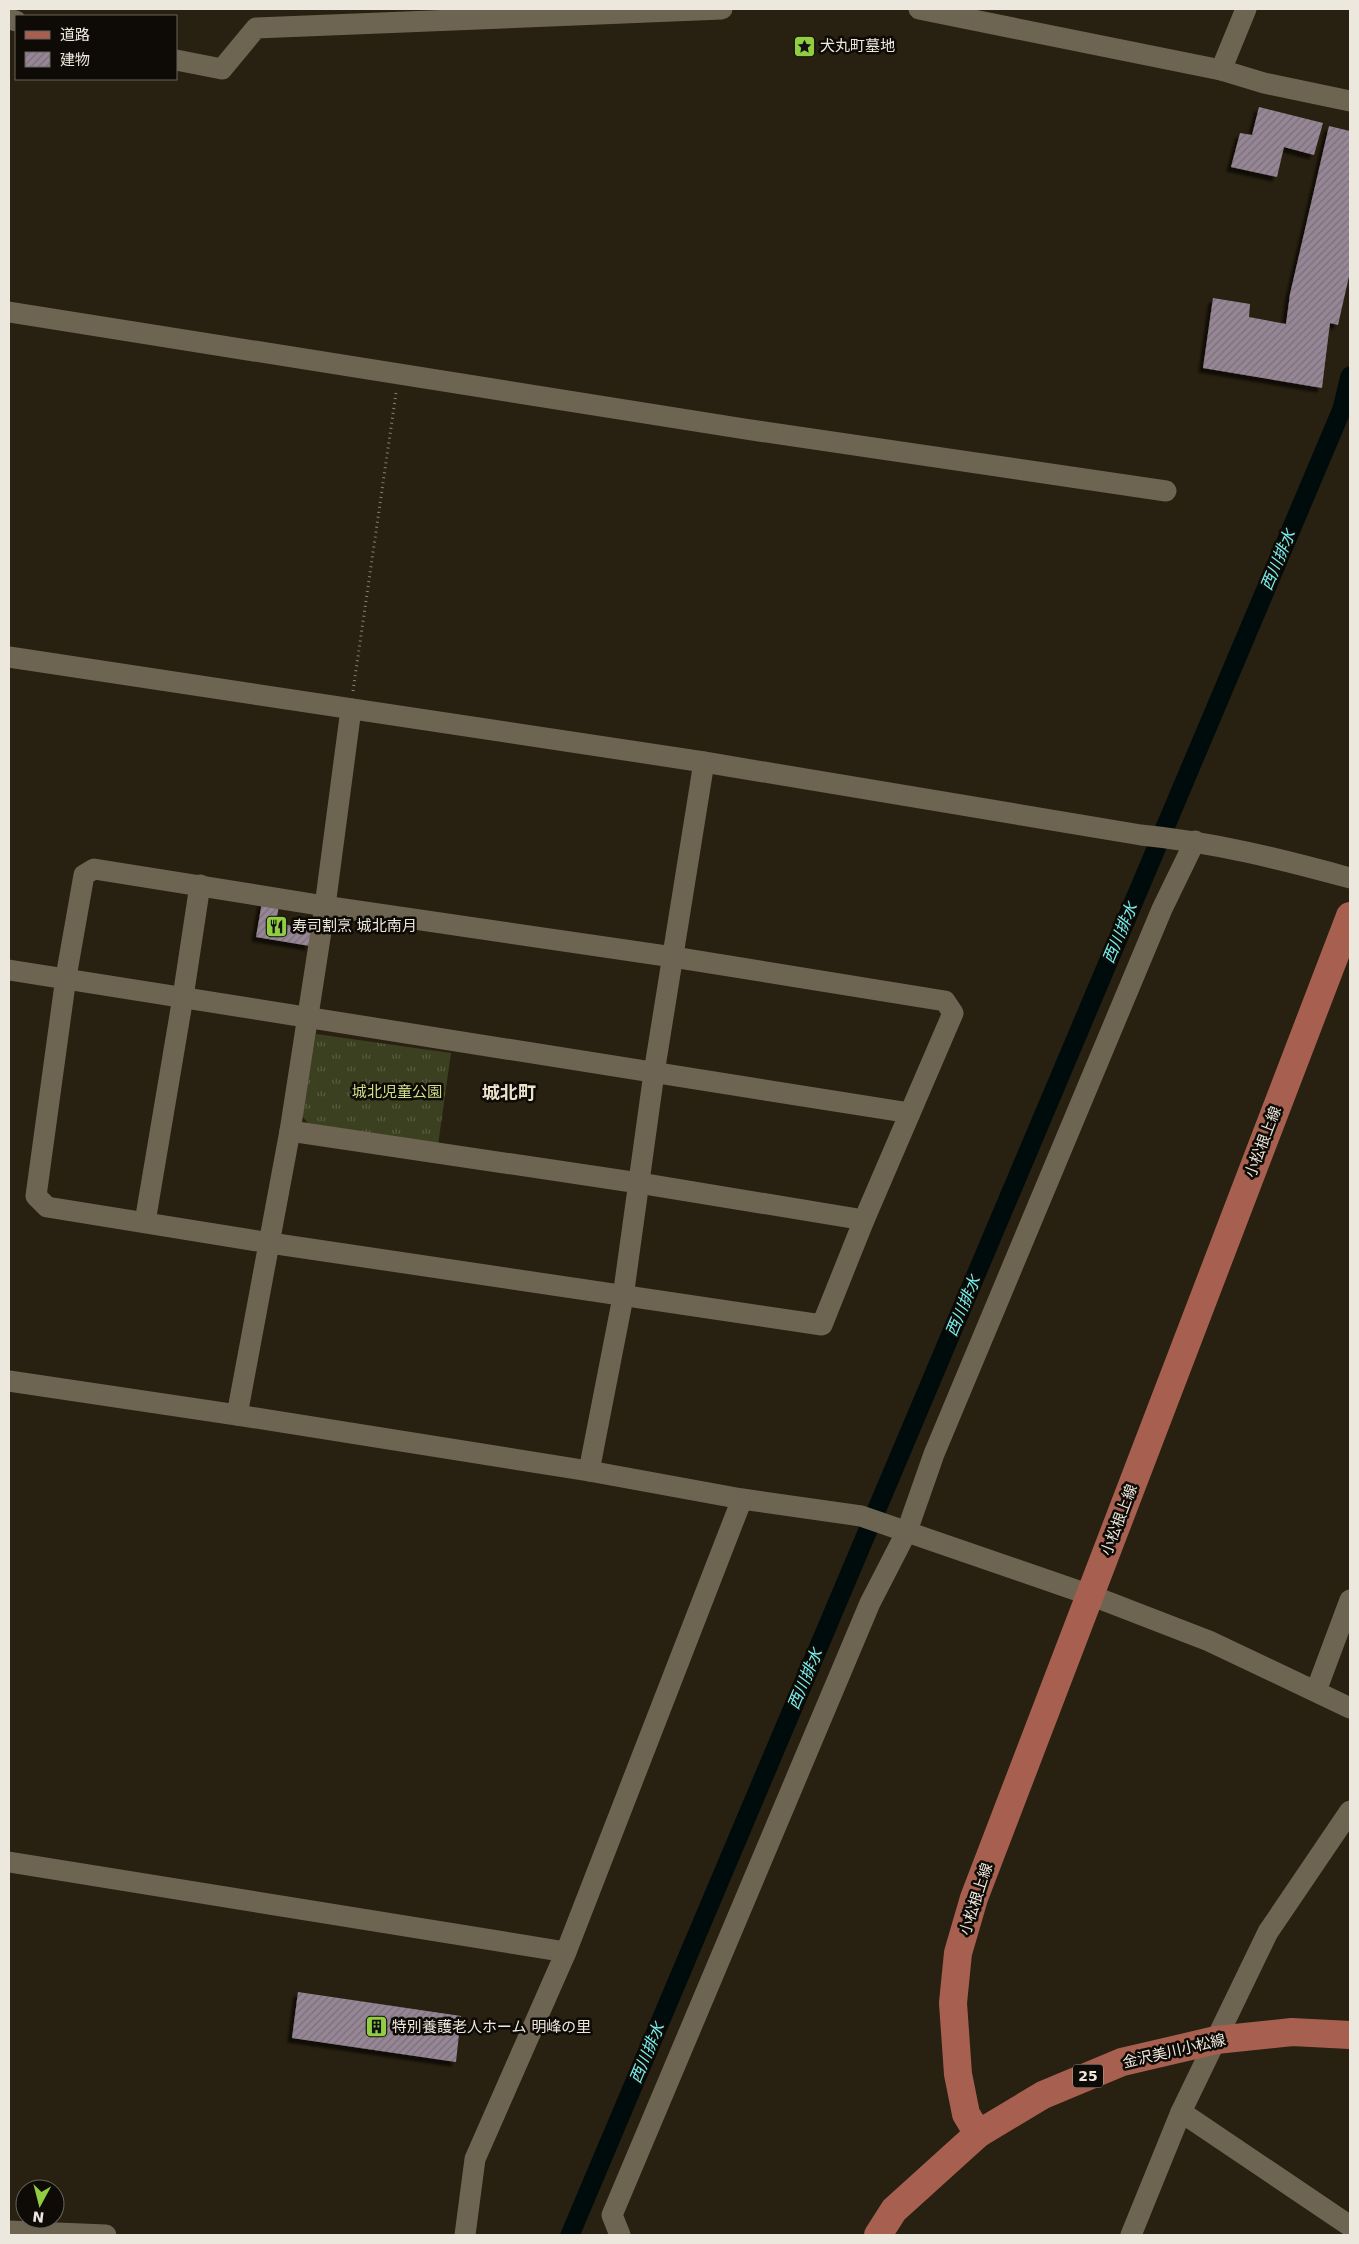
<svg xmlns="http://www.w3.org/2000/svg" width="1359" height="2244" font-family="'DejaVu Sans','Noto Sans JP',sans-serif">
<defs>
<pattern id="grass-tufts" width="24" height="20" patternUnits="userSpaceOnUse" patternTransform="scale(1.25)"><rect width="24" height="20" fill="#3b4021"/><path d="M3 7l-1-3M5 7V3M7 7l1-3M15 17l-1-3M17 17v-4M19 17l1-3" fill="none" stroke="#585c41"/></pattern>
<pattern id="building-hatch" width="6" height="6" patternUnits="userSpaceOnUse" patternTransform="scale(1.25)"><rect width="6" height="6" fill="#968696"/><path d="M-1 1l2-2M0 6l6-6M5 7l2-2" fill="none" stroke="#7a7079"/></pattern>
<filter id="shadow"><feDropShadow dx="-4.5" dy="4.5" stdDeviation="1" flood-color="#0009"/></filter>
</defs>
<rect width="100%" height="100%" fill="#282010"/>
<path fill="url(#grass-tufts)" d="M316,1034L451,1053L438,1145L308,1123L302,1116Z"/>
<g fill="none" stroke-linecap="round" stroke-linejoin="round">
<path stroke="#000b0c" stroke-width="19" d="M570,2235L1342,409L1350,376"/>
</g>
<g fill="url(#building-hatch)" filter="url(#shadow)">
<path d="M1259,107L1323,123L1314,155L1284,147L1277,177L1231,167L1240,133L1252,135Z"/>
<path d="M1329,126L1350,131V272L1338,325L1330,323L1322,388L1203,368L1213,298L1250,304L1249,317L1286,324L1290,294Z"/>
<path d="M262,902L279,905L276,923L312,929L310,946L256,937Z"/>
<path d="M298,1992L461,2016L456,2062L292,2038Z"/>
</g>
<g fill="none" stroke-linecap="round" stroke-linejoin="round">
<path stroke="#888174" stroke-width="3" stroke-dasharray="1 4" stroke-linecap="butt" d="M353,691L396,393"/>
<g stroke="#6d6452" stroke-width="21">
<path d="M919,9L1221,70L1264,83L1350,101"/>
<path d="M9,19L16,21"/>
<path d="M176,60L222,69L256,28L722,9"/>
<path d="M1221,70L1246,9"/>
<path d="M9,312L745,429L1166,491"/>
<path d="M9,657L704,762L1141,835C1212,842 1281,859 1350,878"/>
<path d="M94,869L325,906L673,957L945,1001L953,1013L864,1220L822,1325L270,1243L47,1207L36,1196L66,977L84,875Z"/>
<path d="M9,970L910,1113"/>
<path d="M290,1131L639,1183L864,1220"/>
<path d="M145,1222L183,997L200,885"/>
<path d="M9,1381L237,1415L589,1471L742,1499L861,1516L1090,1595L1209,1641L1350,1708"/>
<path d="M237,1415L290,1131L325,906L351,709"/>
<path d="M589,1471L623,1297L654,1073L704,762"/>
<path d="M1316,1691L1350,1600"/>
<path d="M9,1862L566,1952"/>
<path d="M1181,2112L1350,2226"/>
<path d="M9,2231L106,2235"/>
<path d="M465,2235L475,2159L566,1952L742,1499"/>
<path d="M620,2235L612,2215L870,1603L907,1531L934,1454L1162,909L1195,841"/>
<path d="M1131,2235L1181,2112L1268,1932L1350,1811"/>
</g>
<g stroke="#a7604f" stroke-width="28">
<path d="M978,2134L966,2114L958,2074L953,2003L958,1953L974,1898L1350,916"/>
<path d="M878,2235L894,2210L978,2134L1043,2095L1122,2062L1216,2040L1292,2032L1350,2035"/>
</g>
</g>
<defs>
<symbol id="sight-square" viewBox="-11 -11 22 22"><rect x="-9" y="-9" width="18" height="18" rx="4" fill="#90cd40" stroke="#0e0a05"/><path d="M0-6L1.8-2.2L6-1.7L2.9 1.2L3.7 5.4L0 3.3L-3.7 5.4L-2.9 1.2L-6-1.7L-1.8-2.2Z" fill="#111"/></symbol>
<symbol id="restaurant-square" viewBox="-11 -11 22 22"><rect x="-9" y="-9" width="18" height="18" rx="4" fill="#90cd40" stroke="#0e0a05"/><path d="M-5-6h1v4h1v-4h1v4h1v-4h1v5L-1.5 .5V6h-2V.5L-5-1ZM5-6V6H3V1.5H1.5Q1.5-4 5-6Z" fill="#111"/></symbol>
<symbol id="building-square" viewBox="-11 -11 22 22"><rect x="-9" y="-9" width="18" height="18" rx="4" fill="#90cd40" stroke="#0e0a05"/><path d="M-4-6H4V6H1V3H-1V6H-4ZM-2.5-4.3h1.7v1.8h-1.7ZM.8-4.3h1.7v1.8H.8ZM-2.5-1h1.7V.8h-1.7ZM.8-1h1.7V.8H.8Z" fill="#111"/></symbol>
</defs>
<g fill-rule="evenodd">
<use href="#sight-square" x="792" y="34" width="25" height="25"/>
<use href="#restaurant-square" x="264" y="914" width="25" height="25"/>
<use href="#building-square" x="364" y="2014" width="25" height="25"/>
</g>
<g text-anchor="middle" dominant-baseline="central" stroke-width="5" stroke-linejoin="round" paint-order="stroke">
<rect fill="#0e0a05" stroke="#aaa59d" stroke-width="1" x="1073" y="2064.5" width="30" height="23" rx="4"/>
<g font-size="14" font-weight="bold" fill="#ede8de">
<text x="1088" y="2076">25</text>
</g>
<g font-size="15" fill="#ede8de" stroke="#0e0a05" text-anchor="start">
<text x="820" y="46">犬丸町墓地</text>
<text x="292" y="926">寿司割烹 城北南月</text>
<text x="392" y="2027">特別養護老人ホーム 明峰の里</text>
</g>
<g font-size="15" fill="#d0de89" stroke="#0e0a05">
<text x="397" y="1092">城北児童公園</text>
</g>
<g font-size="15" fill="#ede8de" stroke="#0e0a05">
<text transform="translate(1263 1142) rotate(-69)">小松根上線</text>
<text transform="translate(1119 1520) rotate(-69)">小松根上線</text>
<text transform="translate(976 1899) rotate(-72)">小松根上線</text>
<text transform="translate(1174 2051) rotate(-13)">金沢美川小松線</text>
</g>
<g font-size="16" font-style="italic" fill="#76f1f1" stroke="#0e0a05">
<text transform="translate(1278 560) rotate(-67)">西川排水</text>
<text transform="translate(1120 933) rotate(-67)">西川排水</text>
<text transform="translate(963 1306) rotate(-67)">西川排水</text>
<text transform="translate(805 1679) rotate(-67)">西川排水</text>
<text transform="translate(647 2053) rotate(-67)">西川排水</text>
</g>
<g font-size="18" font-weight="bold" fill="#eae0cb" stroke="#0e0a05">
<text x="509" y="1092">城北町</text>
</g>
</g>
<rect width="1359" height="2244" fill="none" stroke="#ede8de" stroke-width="20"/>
<rect x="15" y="15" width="162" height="65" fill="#0e0a05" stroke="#67635c"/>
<rect x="25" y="31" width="25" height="8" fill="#a7604f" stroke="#67635c"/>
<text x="60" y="40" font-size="15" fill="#ede8de">道路</text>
<rect x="25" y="52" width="25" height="15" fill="url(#building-hatch)" stroke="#67635c"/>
<text x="60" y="65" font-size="15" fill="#ede8de">建物</text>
<g transform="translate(40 2204) rotate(187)"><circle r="24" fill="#0e0a05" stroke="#67635c"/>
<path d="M0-4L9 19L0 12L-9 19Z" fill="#90cd40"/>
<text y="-8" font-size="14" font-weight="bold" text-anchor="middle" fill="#ede8de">N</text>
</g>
</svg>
